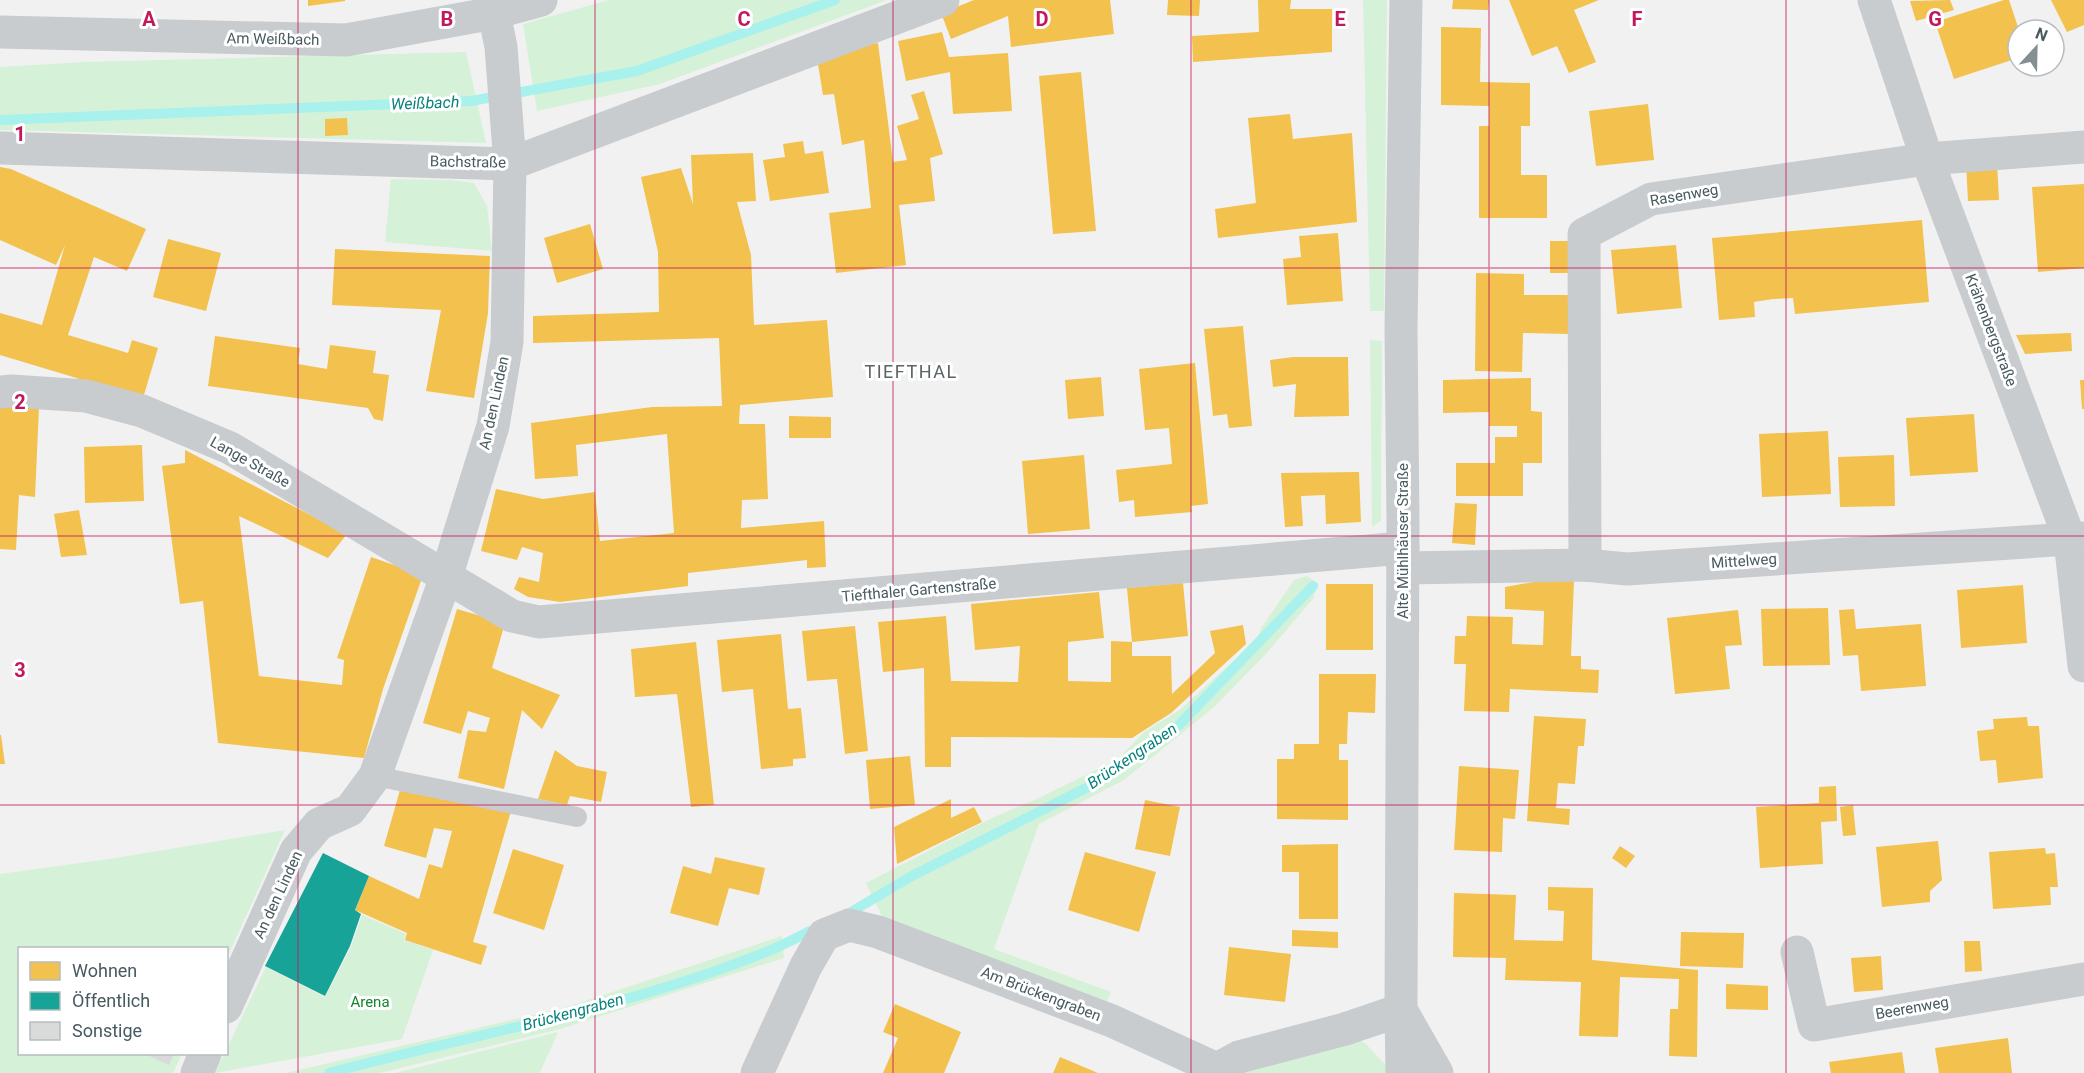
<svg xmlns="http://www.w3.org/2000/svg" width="2084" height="1073" font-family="Roboto,sans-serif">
<rect width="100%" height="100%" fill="#f2f1f1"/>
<g fill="#d5f2d8">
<path d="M609,0H887L660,84L537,111L523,24Z"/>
<path d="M1363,0H1387L1384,311H1370Z"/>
<path d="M466,52L486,143L0,130V67L84,62Z"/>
<path d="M391,179L451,180L474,183L487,206L492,251L385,242Z"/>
<path d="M1370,340L1382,341L1381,521L1372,527Z"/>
<path d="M1307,576L1318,583L1313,599L1264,656L1213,708L1124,780L1039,824L994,949L1111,992L1104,1009L888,929L866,883L992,818L1041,797L1118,759L1143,733L1181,709L1256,640L1262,627L1294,580Z"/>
<path d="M285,830L227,958L226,948H20V1054H182L173,1073H0V874L109,859Z"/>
<path d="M362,915L406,934L404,940L433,950L402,1039L215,1073L224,1054H226L227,1048L266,967L325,997L351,947Z"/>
<path d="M782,936L784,958L560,1029L380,1073H286L567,1007Z"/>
<path d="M558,1032L540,1073H395Z"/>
<path d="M1347,1035L1365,1043L1393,1073H1225Z"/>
</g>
<g fill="#f2c14e">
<path d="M308,0H345V1L308,6Z"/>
<path d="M974,0H1110L1114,34L1011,47L1008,16L951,39L941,13Z"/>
<path d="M1168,0H1200L1199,16L1167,15Z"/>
<path d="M1258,0H1291L1290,9H1332V52L1193,62L1192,36L1259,32Z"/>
<path d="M1453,0H1489L1488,10L1452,9Z"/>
<path d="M1509,0H1599L1574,10L1596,62L1569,73L1557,46L1532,56Z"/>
<path d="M1950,0L1954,10L1916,21L1910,1Z"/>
<path d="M2004,0H2009L2019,30L2018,58L1954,79L1935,22Z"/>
<path d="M2051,0H2084V25L2067,32Z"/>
<path d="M1441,27L1481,28L1480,82L1530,83V126H1521V175H1547V218H1479V126H1489V106L1441,105Z"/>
<path d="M942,32L949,57L1008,53L1012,111L953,114L950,72L906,81L898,41Z"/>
<path d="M878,43L893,162L907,160L897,126L919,119L911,95L924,91L943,154L930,158L935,201L899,205L906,265L836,273L829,213L871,208L864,140L842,145L834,94L823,95L816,52Z"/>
<path d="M1081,72L1096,231L1053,234L1039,76Z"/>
<path d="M1648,104L1654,160L1596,166L1589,111Z"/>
<path d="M1290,114L1293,139L1352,133L1357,222L1218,238L1215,209L1256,203L1248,118Z"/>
<path d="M347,118L348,135L325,136V119Z"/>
<path d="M803,141L805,154L823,151L829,193L770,201L763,160L785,157L783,144Z"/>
<path d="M753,153L756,201L737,202L751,255L754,325L827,320L833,397L740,405L739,424H765L768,499L742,500L741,528L824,521L826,567L807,568V560L688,573V586L560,602L528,597L514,589L519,577L539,582L543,553L522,547L517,560L481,551L496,489L543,499L595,492L600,541L674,533L667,434L576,445L578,476L535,479L531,423L652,407L722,406L719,338L533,343V316L659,312L658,252L641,177L681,168L693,204L691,155Z"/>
<path d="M1997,162L1999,200L1968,201L1966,163Z"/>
<path d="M0,167L11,169L146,229L127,271L94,257L68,335L128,353L132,340L158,348L143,398L0,355V313L42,325L65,245L56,265L0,240Z"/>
<path d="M2084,184V268L2038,272L2032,187Z"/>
<path d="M1922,220L1929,302L1795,314L1793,298L1773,299L1754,302L1755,317L1719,320L1712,238Z"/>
<path d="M590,224L603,269L557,283L544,238Z"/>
<path d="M1338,233L1343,301L1287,305L1283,259L1301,257L1299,236Z"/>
<path d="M168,239L221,253L206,311L153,297Z"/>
<path d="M1550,241H1571L1570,273H1550Z"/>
<path d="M1676,245L1682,308L1617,314L1611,250Z"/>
<path d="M335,249L490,256L488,313L474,398L426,391L441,310L332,305Z"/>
<path d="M1476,273L1524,274V295H1570L1569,334L1523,333L1522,372L1475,371Z"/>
<path d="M1243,326L1252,426L1229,428L1227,414L1213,416L1204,329Z"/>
<path d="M2071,333L2072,351L2025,354L2016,335Z"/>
<path d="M215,336L300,348L298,364L327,369L330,345L376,351L373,373L389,375L383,421L374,419L368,408L208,386Z"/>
<path d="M1293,357H1348L1349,416L1294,417L1296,384L1273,387L1270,360Z"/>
<path d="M1195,363L1208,504L1191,506L1192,512L1135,517L1134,500L1119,502L1116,470L1172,464L1169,428L1145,430L1139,369Z"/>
<path d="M1101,377L1104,416L1068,419L1065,380Z"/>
<path d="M1531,378V411L1542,412V463H1523V496H1456V463H1495V437H1517V426H1489V412L1443,413V380Z"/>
<path d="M2080,380H2084V409H2082Z"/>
<path d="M0,405L39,407L35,497L19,495L16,550L0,549Z"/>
<path d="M1974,414L1978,472L1910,476L1906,418Z"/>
<path d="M789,416L831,417V438H789Z"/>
<path d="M1828,431L1831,494L1762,497L1759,434Z"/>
<path d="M142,445L144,501L85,503L84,447Z"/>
<path d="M185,450L347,534L328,558L239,516L259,676L342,685L344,660L337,658L371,557L423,575L383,689L364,758L218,743L203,601L180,604L162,466L185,463Z"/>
<path d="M1084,455L1090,529L1028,534L1022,461Z"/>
<path d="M1894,455L1895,506L1840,507L1838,457Z"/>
<path d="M1359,472L1361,522L1326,524L1325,495L1301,496L1303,526L1285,527L1281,473Z"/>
<path d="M1455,503L1477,504L1475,545L1452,543Z"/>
<path d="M79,510L87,555L61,557L54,514Z"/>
<path d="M1545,580H1574L1571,656H1581V669L1599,670L1598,693L1510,689L1509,712L1464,711L1466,664H1454L1455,636H1466L1467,616L1513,617L1512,644L1543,645L1544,611L1505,609V587Z"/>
<path d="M1183,583L1188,636L1132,642L1127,588Z"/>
<rect x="1326" y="584" width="47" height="66"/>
<path d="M2023,585L2027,643L1961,648L1957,590Z"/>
<path d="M1099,592L1104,638L1068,642V681L1111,682V641L1132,642V656H1171L1172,694L1215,653L1210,631L1243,625L1246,644L1171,713L1132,738L951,737V767H925L924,668L883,672L878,622L946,616L951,681L1018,682L1020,646L975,650L971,604Z"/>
<path d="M1828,608L1830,665L1763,666L1761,609Z"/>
<path d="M457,609L505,623L492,668L560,695L542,729L522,710L504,789L458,778L468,730L486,732L490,718L468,711L461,734L423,723Z"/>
<path d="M1854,609L1856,629L1921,624L1926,686L1861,691L1858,655L1843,656L1839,610Z"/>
<path d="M1738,610L1742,645L1725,646L1730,689L1675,694L1667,618Z"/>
<path d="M855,626L868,751L845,754L837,679L807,681L802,631Z"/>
<path d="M781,634L788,709L801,708L806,758L793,759V766L761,769L753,689L722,692L717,640Z"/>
<path d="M696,642L714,805L691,807L677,694L635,697L631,649Z"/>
<path d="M1319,674H1376L1375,713L1348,712L1347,744H1339V760H1348V820L1277,819V759H1294V744H1319Z"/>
<path d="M1534,716L1586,719L1584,746H1578L1575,784L1558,783L1556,808L1570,809L1569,825L1527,821Z"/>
<path d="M2027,717L2028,726H2039L2043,778L1998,783L1996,760L1980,761L1977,731L1994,729L1993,719Z"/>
<path d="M0,735H1L5,764H0Z"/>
<path d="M555,750L577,766L607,772L601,802L570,796L567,805L538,799Z"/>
<path d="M910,756L915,805L870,809L866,760Z"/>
<path d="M1459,766L1519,770L1515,819L1503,818L1502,852L1454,850Z"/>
<path d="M1836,786L1837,821L1821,822L1823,864L1760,868L1756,807L1819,803V787Z"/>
<path d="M400,790L511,811L473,942L487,946L481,965L405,940L407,933L355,910L369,876L419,899L429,864L442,868L452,831L434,828L426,858L384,846Z"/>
<path d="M951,799V818L974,807L982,822L897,864L894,827Z"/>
<path d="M1145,800L1180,807L1170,856L1135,849Z"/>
<path d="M1853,805L1856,835L1843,836L1840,807Z"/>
<path d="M1938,841L1942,880L1930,891V902L1882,907L1876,847Z"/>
<path d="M1338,844V919H1299V872H1282V845Z"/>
<path d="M1620,846L1635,856L1626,868L1612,858Z"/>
<path d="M2045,848L2046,854L2055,853L2058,887H2050L2051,905L1993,909L1989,852Z"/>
<path d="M513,849L564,865L544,930L493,913Z"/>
<path d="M1085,852L1156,872L1139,932L1068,910Z"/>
<path d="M715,857L765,868L759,895L729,888L718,926L670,913L683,866L711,874Z"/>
<path d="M1548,887L1593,888L1592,960L1698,970L1697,1057L1669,1056L1670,1009H1678L1679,979L1620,977L1618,1037L1579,1036L1581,982L1505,980L1506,958L1453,957L1454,893L1516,895L1514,940L1563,941L1564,911L1548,910Z"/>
<path d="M1292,930L1338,932V948L1292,946Z"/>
<path d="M1681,932L1744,933L1743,968L1680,966Z"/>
<path d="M1964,941H1980L1982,971L1965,972Z"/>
<path d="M1229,947L1291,954L1285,1002L1224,995Z"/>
<path d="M1881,956L1883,990L1854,992L1851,958Z"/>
<path d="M1726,984L1768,986V1010L1726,1009Z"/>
<path d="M895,1004L961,1032L944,1073H883L898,1038L883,1032Z"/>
<path d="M2008,1038L2012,1073H1939L1935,1048Z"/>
<path d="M1902,1052L1905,1073H1831L1829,1062Z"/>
<path d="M1060,1057L1098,1073H1053Z"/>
</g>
<path fill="#17a398" d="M323,853L369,876L355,910L361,914L350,946L325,996L265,966Z"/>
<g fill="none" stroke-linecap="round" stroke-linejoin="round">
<g stroke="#a8f1ed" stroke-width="10">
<path d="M0,120L471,101L637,71L835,0"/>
<path d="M851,912L912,876L1098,782L1179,725L1313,586"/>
<path d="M329,1073C471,1035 618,1010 756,956C775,949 793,940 810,931"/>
</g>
</g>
<path fill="#d9dada" d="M145,1054H174L169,1065Z"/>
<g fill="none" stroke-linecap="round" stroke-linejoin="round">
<path stroke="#c8ccce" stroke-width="20" d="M375,776L577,817"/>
<g stroke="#c8ccce" stroke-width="33">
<path d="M1406,0L1401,329L1403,522L1401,1010L1437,1073"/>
<path d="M1874,0L1927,159L2070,540L2084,666"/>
<path d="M0,32L346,40L494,13L541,0"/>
<path d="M0,148L510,164L943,0"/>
<path d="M0,392L12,391L86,396L142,411L230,448L512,616L539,622L1403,548"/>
<path d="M1585,565L1584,234L1651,199L1927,159L2084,147"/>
<path d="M1403,568L1585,565L1627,569L2084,538"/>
<path d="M1797,952L1814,1025L2084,979"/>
<path d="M226,1007L296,851L319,824L350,810L375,776L446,577L493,426L507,342L510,164L501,47L494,13"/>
<path d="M197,1073L205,1054"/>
<path d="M757,1073L806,966L824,935L849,925L878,932L1112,1021L1217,1069L1239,1057L1345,1029L1401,1010L1402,1073"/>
</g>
</g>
<path fill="none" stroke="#c2185b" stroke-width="1.5" stroke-opacity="0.55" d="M298,0V1073M595,0V1073M893,0V1073M1191,0V1073M1489,0V1073M1786,0V1073M0,268H2084M0,536H2084M0,805H2084"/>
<g text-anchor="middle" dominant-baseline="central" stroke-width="6" stroke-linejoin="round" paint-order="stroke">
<g font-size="15" fill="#475a5f" stroke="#fff">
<text transform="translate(273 39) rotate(1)">Am Weißbach</text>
<text transform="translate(468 162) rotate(1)">Bachstraße</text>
<text transform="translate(1684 195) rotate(-10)">Rasenweg</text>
<text transform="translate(1991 330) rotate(69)">Krähenbergstraße</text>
<text transform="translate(494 403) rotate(-78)">An den Linden</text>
<text transform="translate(250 462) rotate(29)">Lange Straße</text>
<text transform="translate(1403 541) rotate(-90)">Alte Mühlhäuser Straße</text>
<text transform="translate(1744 561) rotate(-4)">Mittelweg</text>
<text transform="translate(919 590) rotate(-5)">Tiefthaler Gartenstraße</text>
<text transform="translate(278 895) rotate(-65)">An den Linden</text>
<text transform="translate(1041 994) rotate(21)">Am Brückengraben</text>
<text transform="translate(1912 1008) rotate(-10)">Beerenweg</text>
</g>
<g font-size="15" fill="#13852e" stroke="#fff">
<text x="370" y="1002">Arena</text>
</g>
<g font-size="16" font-style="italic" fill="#09837c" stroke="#fff">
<text transform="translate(425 103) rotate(-2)">Weißbach</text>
<text transform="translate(1132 756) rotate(-34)">Brückengraben</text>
<text transform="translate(573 1012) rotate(-15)">Brückengraben</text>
</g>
<g font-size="18" letter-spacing="1.5" fill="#5c6366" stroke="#fff">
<text x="911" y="371">TIEFTHAL</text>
</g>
</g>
<g font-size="20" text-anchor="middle" font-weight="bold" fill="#c2185b" stroke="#fff" stroke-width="6" stroke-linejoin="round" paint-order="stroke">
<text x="149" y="26">A</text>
<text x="447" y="26">B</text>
<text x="744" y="26">C</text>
<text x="1042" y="26">D</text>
<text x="1340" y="26">E</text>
<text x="1637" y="26">F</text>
<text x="1935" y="26">G</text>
<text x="20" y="141">1</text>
<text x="20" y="409">2</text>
<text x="20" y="677">3</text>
</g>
<rect x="18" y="947" width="210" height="108" fill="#ffffff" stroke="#b5bdbf" stroke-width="1.5"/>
<rect x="30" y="962" width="30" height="18" fill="#f2c14e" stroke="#b5bdbf" stroke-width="1.5"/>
<text x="72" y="977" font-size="18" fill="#475a5f">Wohnen</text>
<rect x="30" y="992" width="30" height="18" fill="#17a398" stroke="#b5bdbf" stroke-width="1.5"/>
<text x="72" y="1007" font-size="18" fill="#475a5f">Öffentlich</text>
<rect x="30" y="1022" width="30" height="18" fill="#d9dada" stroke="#b5bdbf" stroke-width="1.5"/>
<text x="72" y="1037" font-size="18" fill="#475a5f">Sonstige</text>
<g transform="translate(2036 48) rotate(22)"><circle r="28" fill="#ffffff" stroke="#b5bdbf" stroke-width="1.5"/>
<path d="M0-4.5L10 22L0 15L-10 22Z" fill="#838f92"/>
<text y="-9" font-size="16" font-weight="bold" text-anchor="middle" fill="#475a5f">N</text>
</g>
</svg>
